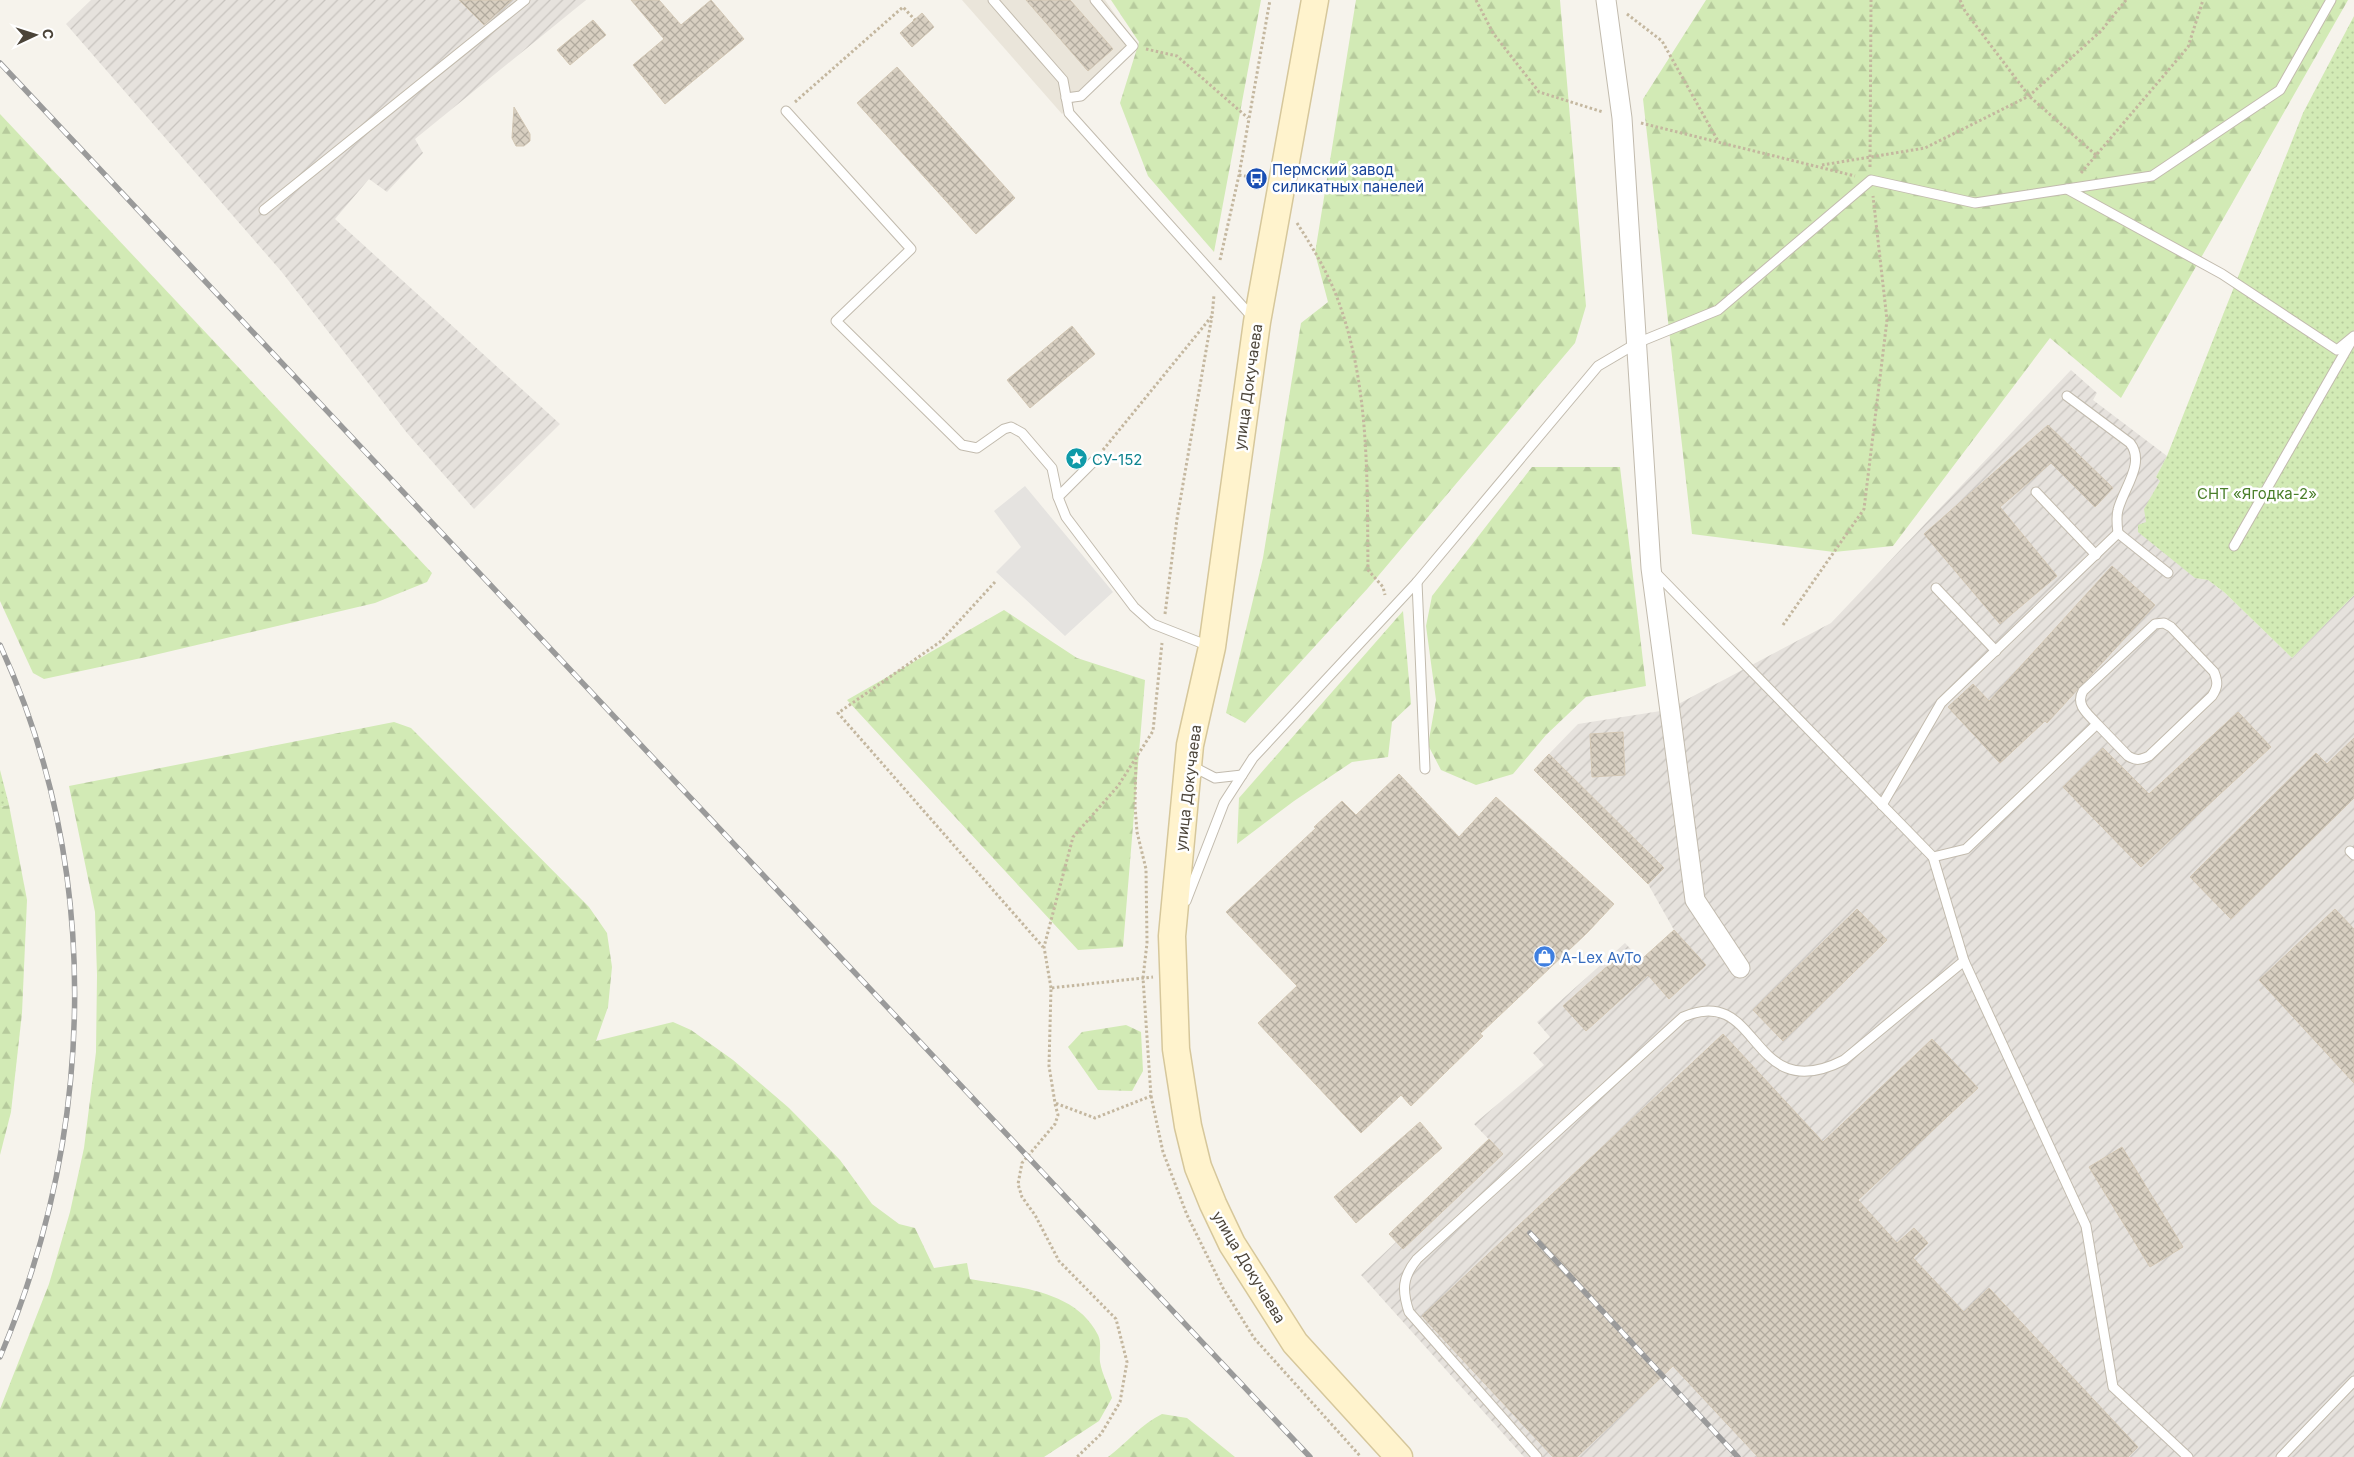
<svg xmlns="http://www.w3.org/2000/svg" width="2354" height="1457" font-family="Inter,sans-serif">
<defs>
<pattern id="industrial-furrows" width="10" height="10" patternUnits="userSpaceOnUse" patternTransform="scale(1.25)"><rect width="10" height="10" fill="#e6e2dd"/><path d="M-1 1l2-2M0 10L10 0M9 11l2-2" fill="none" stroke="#c7c3be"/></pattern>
<pattern id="grass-dots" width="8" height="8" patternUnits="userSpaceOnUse" patternTransform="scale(1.25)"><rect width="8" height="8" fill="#d2eab5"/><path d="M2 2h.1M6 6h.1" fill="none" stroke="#b6ca9c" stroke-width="1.8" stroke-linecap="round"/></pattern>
<pattern id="forest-firs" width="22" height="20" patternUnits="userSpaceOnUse" patternTransform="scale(1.25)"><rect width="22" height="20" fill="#d2eab5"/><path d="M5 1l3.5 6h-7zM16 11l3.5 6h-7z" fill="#b6ca9c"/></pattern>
<pattern id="building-cross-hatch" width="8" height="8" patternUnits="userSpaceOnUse" patternTransform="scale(1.25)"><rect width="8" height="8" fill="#d8cfc1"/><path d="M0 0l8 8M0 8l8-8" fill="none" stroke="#b1aa9e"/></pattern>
</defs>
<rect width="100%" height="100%" fill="#f6f3ec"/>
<path fill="#eae5da" d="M962,0H1105L1136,44L1062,114Z"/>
<g fill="url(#industrial-furrows)">
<path d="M91,0H586L415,139L423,153L387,192L369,179L335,219L560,424L474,509L407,433L281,271L66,24Z"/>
<path d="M2071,370L2097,393L2093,400L2167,456L2156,477L2160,481L2145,509L2195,578L2208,580L2224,592L2292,658L2354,595V1457H1524L1361,1275L1396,1242L1403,1249L1503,1154L1474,1124L1544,1065L1533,1053L1550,1037L1537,1022L1625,943L1641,960L1674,930L1648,884L1664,868L1549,754L1578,724L1667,710L1831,623Z"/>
</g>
<g fill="url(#grass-dots)">
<path d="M2354,16V595L2292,658L2224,592L2208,580L2195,578L2138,532V525L2146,522L2144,509L2160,481L2156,477L2167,456L2303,113Z"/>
<path d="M0,770L9,805L0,807Z"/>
</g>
<g fill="url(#forest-firs)">
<path d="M1111,0H1261L1214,252L1148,176L1120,103L1139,42Z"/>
<path d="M1356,0H1560L1586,306L1575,343L1368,588L1245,723L1226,713L1263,558L1301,323L1328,302L1315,253Z"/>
<path d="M1706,0H2348L2121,398L2050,338L1893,546L1834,552L1692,534L1643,99Z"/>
<path d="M0,114L432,573L427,582L375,603L146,657L44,679L33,673L0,601Z"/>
<path d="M1532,467H1620L1646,686L1586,697L1546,735L1513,774L1476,785L1441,770L1428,745L1436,700L1426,626L1432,596Z"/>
<path d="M1004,610L1077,658L1145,680L1123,947L1078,950L847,700Z"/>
<path d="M1403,611L1411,704L1392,722L1388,757L1352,762L1294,801L1237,844L1239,798Z"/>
<path d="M394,722L411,728L589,907L607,933L612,967L608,1007L596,1041L673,1022L691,1030L733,1060L789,1108L840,1160L872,1204L899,1224L915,1228L934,1268L967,1263L970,1279C1014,1287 1075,1289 1098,1335C1102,1343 1099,1354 1100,1362C1102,1374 1109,1387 1112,1398L1099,1421L1044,1457H0V1409L49,1284L70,1212L84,1148L96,1052L97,975L95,912L69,786Z"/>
<path d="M9,805L27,900L22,1013L11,1112L0,1155V807Z"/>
<path d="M1126,1025L1141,1032L1143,1071L1132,1091L1098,1090L1068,1047L1082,1032Z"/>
<path d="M1162,1414L1187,1418L1235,1457H1108C1127,1443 1141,1424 1162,1414Z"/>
</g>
<path fill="#e5e3e0" d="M1025,486L1113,592L1065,636L996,572L1021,547L994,511Z"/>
<g fill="url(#building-cross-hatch)" stroke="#d3c7b4">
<path d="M459,0H512L484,25Z"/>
<path d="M631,0H659L681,25L711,0L744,39L665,104L633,65L664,39Z"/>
<path d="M1026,0H1070L1113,49L1088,71Z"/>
<path d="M922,13L934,27L912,47L900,33Z"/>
<path d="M593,20L606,35L570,65L557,50Z"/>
<path d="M897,67L1015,198L976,234L857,103Z"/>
<path d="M514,107L530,134V141L524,146H516L512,138Z"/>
<path d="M1072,326L1095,354L1030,408L1007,380Z"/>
<path d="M2048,425L2113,488L2095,507L2051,463L2000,507L2057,576L2000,624L1924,534Z"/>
<path d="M2112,566L2155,605L2047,723L2045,721L2000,763L1948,707L1973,684L1989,701Z"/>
<path d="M2238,712L2271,747L2141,867L2063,787L2103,748L2149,794Z"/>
<path d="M1623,732L1625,775L1592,777L1590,734Z"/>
<path d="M2354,738V798L2231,919L2190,877L2316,753L2327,764Z"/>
<path d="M1549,754L1664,868L1648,884L1534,770Z"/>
<path d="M1399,774L1459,837L1496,797L1614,904L1587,933L1480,1034L1483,1036L1411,1106L1401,1095L1361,1133L1258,1023L1297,986L1226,912L1316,828L1314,827L1342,801L1356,815Z"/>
<path d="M1857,909L1887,940L1783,1041L1753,1010Z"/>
<path d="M2335,909L2354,929V1083L2259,980Z"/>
<path d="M1674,930L1706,965L1669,999L1648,975L1586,1031L1563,1006L1621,954L1633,967Z"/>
<path d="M1723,1034L1823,1142L1932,1039L1978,1088L1858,1200L1897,1243L1914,1228L1928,1243L1913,1258L1964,1312L1989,1288L2138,1447L2128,1457H1758L1673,1366L1577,1457H1553L1422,1316Z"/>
<path d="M1420,1122L1442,1148L1356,1223L1334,1197Z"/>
<path d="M1489,1139L1503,1154L1403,1249L1389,1234Z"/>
<path d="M2122,1147L2183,1247L2150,1267L2089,1167Z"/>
</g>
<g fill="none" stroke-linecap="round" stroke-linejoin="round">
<defs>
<g id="service">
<path d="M993,0L1063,80L1069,113L1253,318"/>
<path d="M1066,98L1081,96L1133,46L1095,0"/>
<path d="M786,111L911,249L836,321L962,445L977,448L1004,429L1011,427L1022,433L1052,468L1058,497L1066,517L1134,607L1153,624L1209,646"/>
<path d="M2067,189L2222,274L2337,350L2354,336"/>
<path d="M264,210L525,0"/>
<path d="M2067,396L2130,443C2146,463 2123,489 2118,510C2116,517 2117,525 2118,533"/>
<path d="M2036,492L2096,555"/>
<path d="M1058,497L1094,461"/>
<path d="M2234,546L2352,340"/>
<path d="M1654,571L1933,857L1964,961L2086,1226L2113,1387L2188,1457"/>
<path d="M1417,582L1425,769"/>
<path d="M1936,588L1996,651"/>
<path d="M1190,765L1215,778L1242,775"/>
<path d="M1882,805L1941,703L2118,533L2168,573"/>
<path d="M2350,851L2354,855"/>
<path d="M1933,857L1966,849L2097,724L2128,756C2136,761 2141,760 2149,756L2212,696C2218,687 2218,682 2214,672L2171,627L2164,623L2155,624L2083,691C2075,705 2088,714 2097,724"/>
<path d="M1186,901L1224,803L1253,758L1417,582L1598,366L1637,343L1718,310L1871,180L1975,203L2152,176L2280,90L2331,0"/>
<path d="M1537,1457L1409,1312C1402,1291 1402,1277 1417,1259L1683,1017C1762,982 1748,1109 1844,1060L1964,961"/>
<path d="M2281,1457L2354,1381"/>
</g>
<path id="minor" d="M1606,0L1622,118L1651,568L1695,900L1740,968"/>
<path id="secondary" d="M1315,0L1257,322L1212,647L1190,745L1172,936L1176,1049L1188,1126L1198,1167L1213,1204L1232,1244L1295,1343L1399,1457"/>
</defs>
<use href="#service" stroke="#c2bbae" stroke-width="11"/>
<use href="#minor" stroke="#c2bbae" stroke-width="21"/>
<use href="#secondary" stroke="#d6c79b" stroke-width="29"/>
<g stroke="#c4b79f" stroke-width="3" stroke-dasharray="2.5 2.5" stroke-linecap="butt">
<path d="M1476,0L1493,33L1539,92L1603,112"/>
<path d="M1960,0L1965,11L2029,96L2096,155"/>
<path d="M1627,14L1662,41L1718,141"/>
<path d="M1146,49L1177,56L1248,118"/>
<path d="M795,102L903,7L915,20"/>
<path d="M1641,123L1855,176"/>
<path d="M1822,165L1925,148L2029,96L2101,31L2126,0"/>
<path d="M1870,167L1871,0"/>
<path d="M2081,173L2188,47L2203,0"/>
<path d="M1239,175L1256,178"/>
<path d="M1297,223C1313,248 1328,273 1338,300C1370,387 1367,480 1368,570L1383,587L1385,595"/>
<path d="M1220,260L1239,175L1270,0"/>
<path d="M1103,450L1212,316L1214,295"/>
<path d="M995,582L940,642L838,713L1043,947"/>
<path d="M1165,614L1177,519L1212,316"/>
<path d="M1783,625L1864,509L1887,320L1873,196"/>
<path d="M1136,757L1135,806L1137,832L1146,869L1147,943L1143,978L1151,1096L1095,1118L1055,1103L1049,1066L1051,988L1143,978L1153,977"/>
<path d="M1051,988L1044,947L1073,837L1118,786L1153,731L1162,643"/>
<path d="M1151,1096L1163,1152L1187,1215L1223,1288L1254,1338L1361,1457"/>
<path d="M1055,1104L1058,1115L1055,1124L1022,1163L1018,1184L1022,1197L1035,1215L1059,1261L1116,1319L1127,1362L1120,1402L1101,1434L1077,1457"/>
</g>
<use href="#service" stroke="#fff" stroke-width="9"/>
<use href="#minor" stroke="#fff" stroke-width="19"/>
<use href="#secondary" stroke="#fff3cd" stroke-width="26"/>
<defs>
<g id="rail">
<path d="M0,63L1310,1457"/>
<path d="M0,645C103,869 96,1131 0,1357"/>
<path d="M1530,1233L1738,1457"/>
</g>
</defs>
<use href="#rail" stroke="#9a9a9a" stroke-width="5.5"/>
<use href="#rail" stroke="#fff" stroke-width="4" stroke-dasharray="11" stroke-linecap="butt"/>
</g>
<defs>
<symbol id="bus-disc" viewBox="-11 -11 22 22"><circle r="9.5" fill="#1a4fb4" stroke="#fff"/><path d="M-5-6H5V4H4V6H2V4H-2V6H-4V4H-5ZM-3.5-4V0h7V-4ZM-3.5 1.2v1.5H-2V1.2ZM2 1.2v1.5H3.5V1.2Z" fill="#fff"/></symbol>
<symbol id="sight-disc" viewBox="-11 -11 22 22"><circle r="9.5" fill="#0f9aa8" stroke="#fff"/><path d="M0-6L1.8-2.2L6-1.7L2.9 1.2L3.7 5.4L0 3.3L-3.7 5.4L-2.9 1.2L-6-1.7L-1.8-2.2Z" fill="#fff"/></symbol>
<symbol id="shop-disc" viewBox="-11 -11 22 22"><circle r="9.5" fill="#3f7fe0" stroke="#fff"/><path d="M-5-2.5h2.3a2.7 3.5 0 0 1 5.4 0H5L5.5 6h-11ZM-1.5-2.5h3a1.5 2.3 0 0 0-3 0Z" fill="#fff"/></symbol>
</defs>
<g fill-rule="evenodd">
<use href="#bus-disc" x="1244" y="166" width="25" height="25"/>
<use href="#sight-disc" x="1064" y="446" width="25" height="25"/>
<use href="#shop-disc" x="1532" y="944" width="25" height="25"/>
</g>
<g text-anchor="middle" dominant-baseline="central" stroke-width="5" stroke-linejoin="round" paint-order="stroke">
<g font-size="15" fill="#164399" stroke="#fff" text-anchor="start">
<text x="1272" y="169">Пермский завод<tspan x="1272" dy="17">силикатных панелей</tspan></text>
</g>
<g font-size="15" fill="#4b4439" stroke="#fff">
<text transform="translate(1248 387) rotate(-82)">улица Докучаева</text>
<text transform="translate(1188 788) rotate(-83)">улица Докучаева</text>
<text transform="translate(1249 1267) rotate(59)">улица Докучаева</text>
</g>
<g font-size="15" fill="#0d838f" stroke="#fff" text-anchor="start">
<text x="1092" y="459">СУ-152</text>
</g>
<g font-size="15" fill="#4a7f2a" stroke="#fff">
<text x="2257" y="493">СНТ «Ягодка-2»</text>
</g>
<g font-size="15" fill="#366cbe" stroke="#fff" text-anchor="start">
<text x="1561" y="957">A-Lex AvTo</text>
</g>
</g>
<g transform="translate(35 35) rotate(86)" stroke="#ffffff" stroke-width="4" paint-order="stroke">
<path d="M0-4L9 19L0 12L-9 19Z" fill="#4b4439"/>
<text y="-8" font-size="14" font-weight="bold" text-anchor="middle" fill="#4b4439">С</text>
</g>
</svg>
